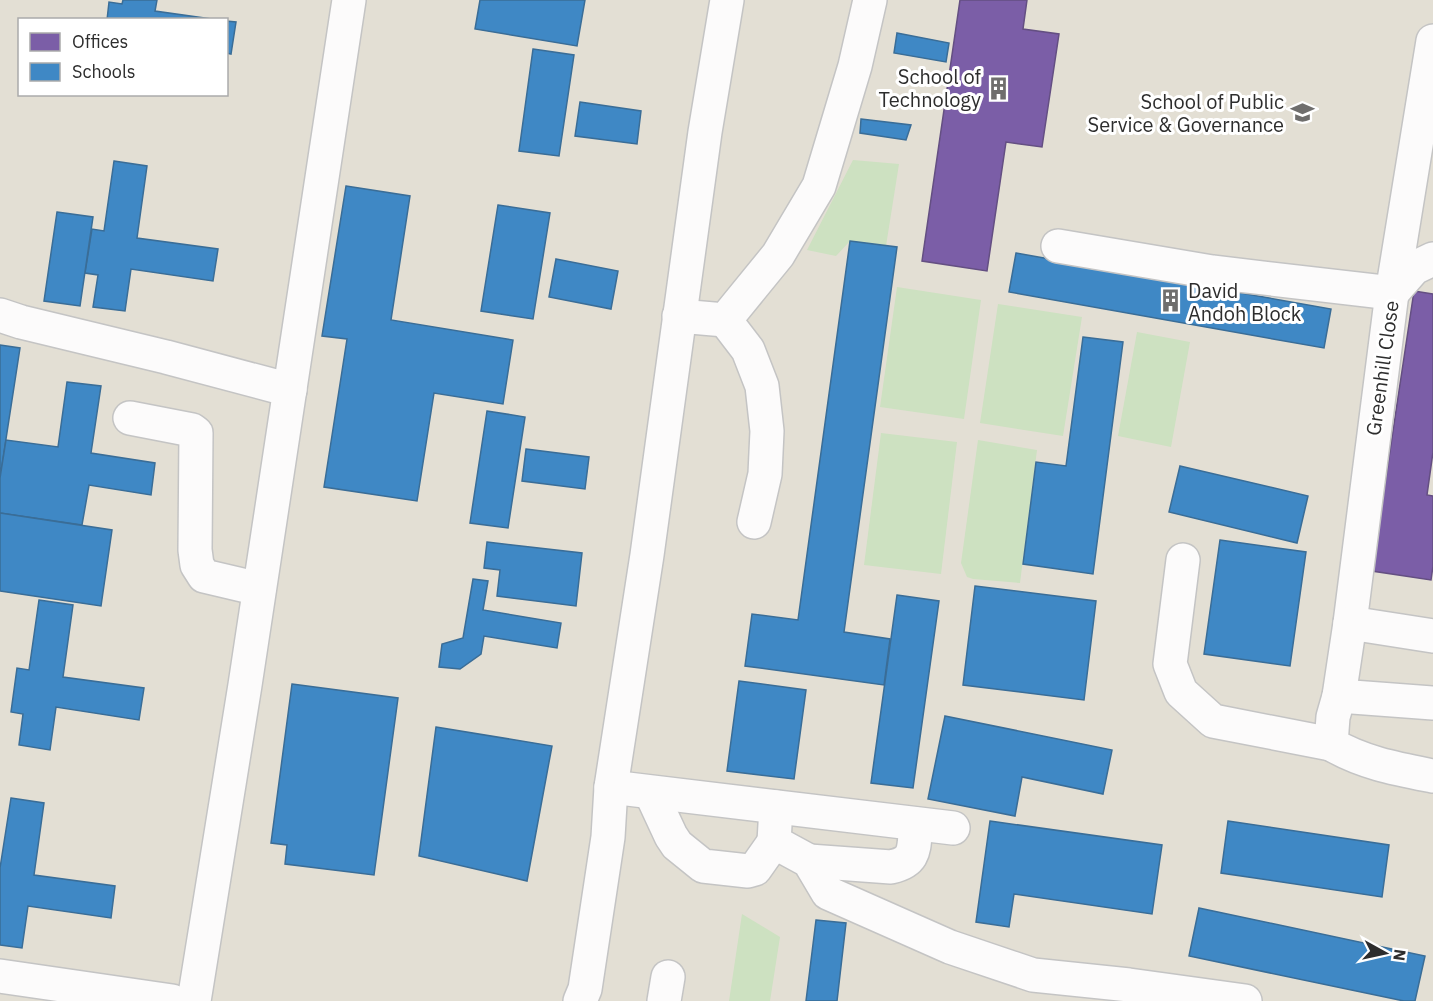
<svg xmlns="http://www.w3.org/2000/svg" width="1433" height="1001" font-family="'IBM Plex Sans',sans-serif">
<rect width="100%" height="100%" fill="#eae7e4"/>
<path fill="#e3dfd4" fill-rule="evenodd" d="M0,0H1433V1001H0ZM20,20H226V94H20Z"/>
<g fill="#cde1c1">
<path d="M853,160L899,164L886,246L850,241L836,256L807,250Z"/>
<path d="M897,287L981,300L964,419L880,407Z"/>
<path d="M998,304L1082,317L1063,436L980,423Z"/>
<path d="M1137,332L1190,342L1171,447L1118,436Z"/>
<path d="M881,433L957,442L941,574L864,565Z"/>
<path d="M978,440L1037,450L1020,583L973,579L967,577L961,563Z"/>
<path d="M742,914L780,937L770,1001H729Z"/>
</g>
<g fill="#7b5ea7" stroke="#644f82" stroke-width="1.5">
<path d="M960,0H1027L1023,29L1059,34L1042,147L1006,142L987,271L922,261Z"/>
<path d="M1414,291L1433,294V452L1427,495L1433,496V566L1431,580L1372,571Z"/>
</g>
<g fill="#3f88c5" stroke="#3a6d97" stroke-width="1.5">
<path d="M123,0H157L155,11L219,20H107L109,2L122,4Z"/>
<path d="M480,0H585L577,46L475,29Z"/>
<path d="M226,21L236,22L231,54L226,53Z"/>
<path d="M897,33L949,43L946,62L894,53Z"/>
<path d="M533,49L574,55L559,156L519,151Z"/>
<path d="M580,102L641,111L637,144L575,136Z"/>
<path d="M861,119L911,125L906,140L860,133Z"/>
<path d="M114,161L147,166L137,238L218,249L213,281L131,269L125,311L93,307L98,275L85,273L92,229L104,231Z"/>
<path d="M346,186L410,196L391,320L513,340L503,404L434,393L417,501L324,487L347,339L322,336Z"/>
<path d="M498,205L550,213L533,319L481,311Z"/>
<path d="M57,212L93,217L80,306L44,301Z"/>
<path d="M850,241L897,247L844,632L890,639L884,685L745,666L752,614L798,620Z"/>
<path d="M1016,253L1331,309L1324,348L1009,292Z"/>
<path d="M556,259L618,271L611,309L549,297Z"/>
<path d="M1083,337L1123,342L1093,574L1023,564L1036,462L1066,466Z"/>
<path d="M0,345L20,348L0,478Z"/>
<path d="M67,382L101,386L91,453L155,463L151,495L89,485L82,525L0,513V478L6,440L58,447Z"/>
<path d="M487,411L525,417L508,528L470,523Z"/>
<path d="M526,449L589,457L585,489L522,481Z"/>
<path d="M1180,466L1308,496L1297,543L1169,512Z"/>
<path d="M0,513L112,530L101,606L0,591Z"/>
<path d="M1220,540L1306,552L1290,666L1204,654Z"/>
<path d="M487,542L582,553L576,606L497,596L500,570L484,568Z"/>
<path d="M473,579L488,581L483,610L561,623L557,648L484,636L481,654L460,669L439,667L442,644L463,638Z"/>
<path d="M975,586L1096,601L1084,700L963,685Z"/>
<path d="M897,595L939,601L913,788L871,783Z"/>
<path d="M39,600L73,605L63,677L144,688L139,720L56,707L50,750L19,745L23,714L11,712L17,668L29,670Z"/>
<path d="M739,681L806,690L794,779L727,771Z"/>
<path d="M292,684L398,698L374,875L285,864L287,845L271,843Z"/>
<path d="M945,716L1112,750L1103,794L1022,777L1015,816L928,799Z"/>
<path d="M436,727L552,746L527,881L419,856Z"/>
<path d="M11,798L44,803L34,875L115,886L111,918L28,906L22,948L0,945V868Z"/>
<path d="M990,821L1162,845L1152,914L1014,894L1009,927L976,922Z"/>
<path d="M1228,821L1389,845L1382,897L1221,873Z"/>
<path d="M1199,908L1425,956L1415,1001H1404L1189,956Z"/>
<path d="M816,920L846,923L837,1001H806Z"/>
</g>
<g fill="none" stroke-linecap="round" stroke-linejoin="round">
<defs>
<g id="minor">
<path d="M1433,41L1392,293L1350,623L1339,696L1333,717L1331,744C1363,763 1397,769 1433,776"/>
<path d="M1058,246L1212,272L1392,293"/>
<path d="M1392,293L1414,268L1433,259"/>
<path d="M0,315L21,322L166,357L290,390"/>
<path d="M679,316L725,320L778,255L819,186L855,66L870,0"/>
<path d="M725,320L748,350L762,386L767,431L765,474L754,522"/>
<path d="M130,418L192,430L196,433L195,550L197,565L204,576L259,589"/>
<path d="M1183,560L1170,664L1181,692L1213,721L1331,744"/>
<path d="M1350,623L1433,636"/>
<path d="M1339,696L1433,703"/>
<path d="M611,787L953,828"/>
<path d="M651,793L671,836L677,845L703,866L748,871L755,869L774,842"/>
<path d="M776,807L774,842L809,861L828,893L950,947L1033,975L1129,985L1245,1001"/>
<path d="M809,861L891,867C918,861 913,847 916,824"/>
<path d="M0,976L172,1001"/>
<path d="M194,1001L245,685L349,0"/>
<path d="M580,1001L585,989L608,837L611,787L647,555L705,132L727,0"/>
<path d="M664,1001L668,977"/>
</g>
</defs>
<use href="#minor" stroke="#c4c4c4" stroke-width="36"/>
<use href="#minor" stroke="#fcfbfb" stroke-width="33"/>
</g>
<defs>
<symbol id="building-bare" viewBox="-9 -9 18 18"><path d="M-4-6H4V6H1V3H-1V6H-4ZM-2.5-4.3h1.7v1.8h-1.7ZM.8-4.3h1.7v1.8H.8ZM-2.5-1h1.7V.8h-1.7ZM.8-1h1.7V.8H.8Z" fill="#6f6e6d" stroke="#fff" stroke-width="2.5" paint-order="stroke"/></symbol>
<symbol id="school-bare" viewBox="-9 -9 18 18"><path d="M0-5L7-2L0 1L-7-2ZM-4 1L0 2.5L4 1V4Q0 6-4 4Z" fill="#6f6e6d" stroke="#fff" stroke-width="2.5" paint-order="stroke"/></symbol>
</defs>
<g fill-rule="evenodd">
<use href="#building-bare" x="982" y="72" width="33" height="33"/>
<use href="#school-bare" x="1286" y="96" width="33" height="33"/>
<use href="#building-bare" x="1154" y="284" width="33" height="33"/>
</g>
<g text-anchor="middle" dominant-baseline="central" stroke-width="6" stroke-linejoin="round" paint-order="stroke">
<g font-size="20" fill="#2d2d2d" stroke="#fff" text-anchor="end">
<text x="981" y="76">School of<tspan x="981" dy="23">Technology</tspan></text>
<text x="1284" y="101">School of Public<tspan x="1284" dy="23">Service &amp; Governance</tspan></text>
<text x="1188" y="290" text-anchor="start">David<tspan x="1188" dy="23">Andoh Block</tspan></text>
</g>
<g font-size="20" fill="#2d2d2d" stroke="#fff">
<text transform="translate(1382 368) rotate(-82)">Greenhill Close</text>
</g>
</g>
<rect x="18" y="18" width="210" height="78" fill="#ffffff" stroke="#ababab" stroke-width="1.5"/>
<rect x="30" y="33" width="30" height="18" fill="#7b5ea7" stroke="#ababab" stroke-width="1.5"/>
<text x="72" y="48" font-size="18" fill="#2d2d2d">Offices</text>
<rect x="30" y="63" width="30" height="18" fill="#3f88c5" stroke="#ababab" stroke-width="1.5"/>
<text x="72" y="78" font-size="18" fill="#2d2d2d">Schools</text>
<g transform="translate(1385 953) rotate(98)" stroke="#ffffff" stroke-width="4.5" paint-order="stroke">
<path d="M0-4.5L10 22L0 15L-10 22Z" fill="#2d2d2d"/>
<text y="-9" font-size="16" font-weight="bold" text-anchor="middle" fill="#2d2d2d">N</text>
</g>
</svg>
